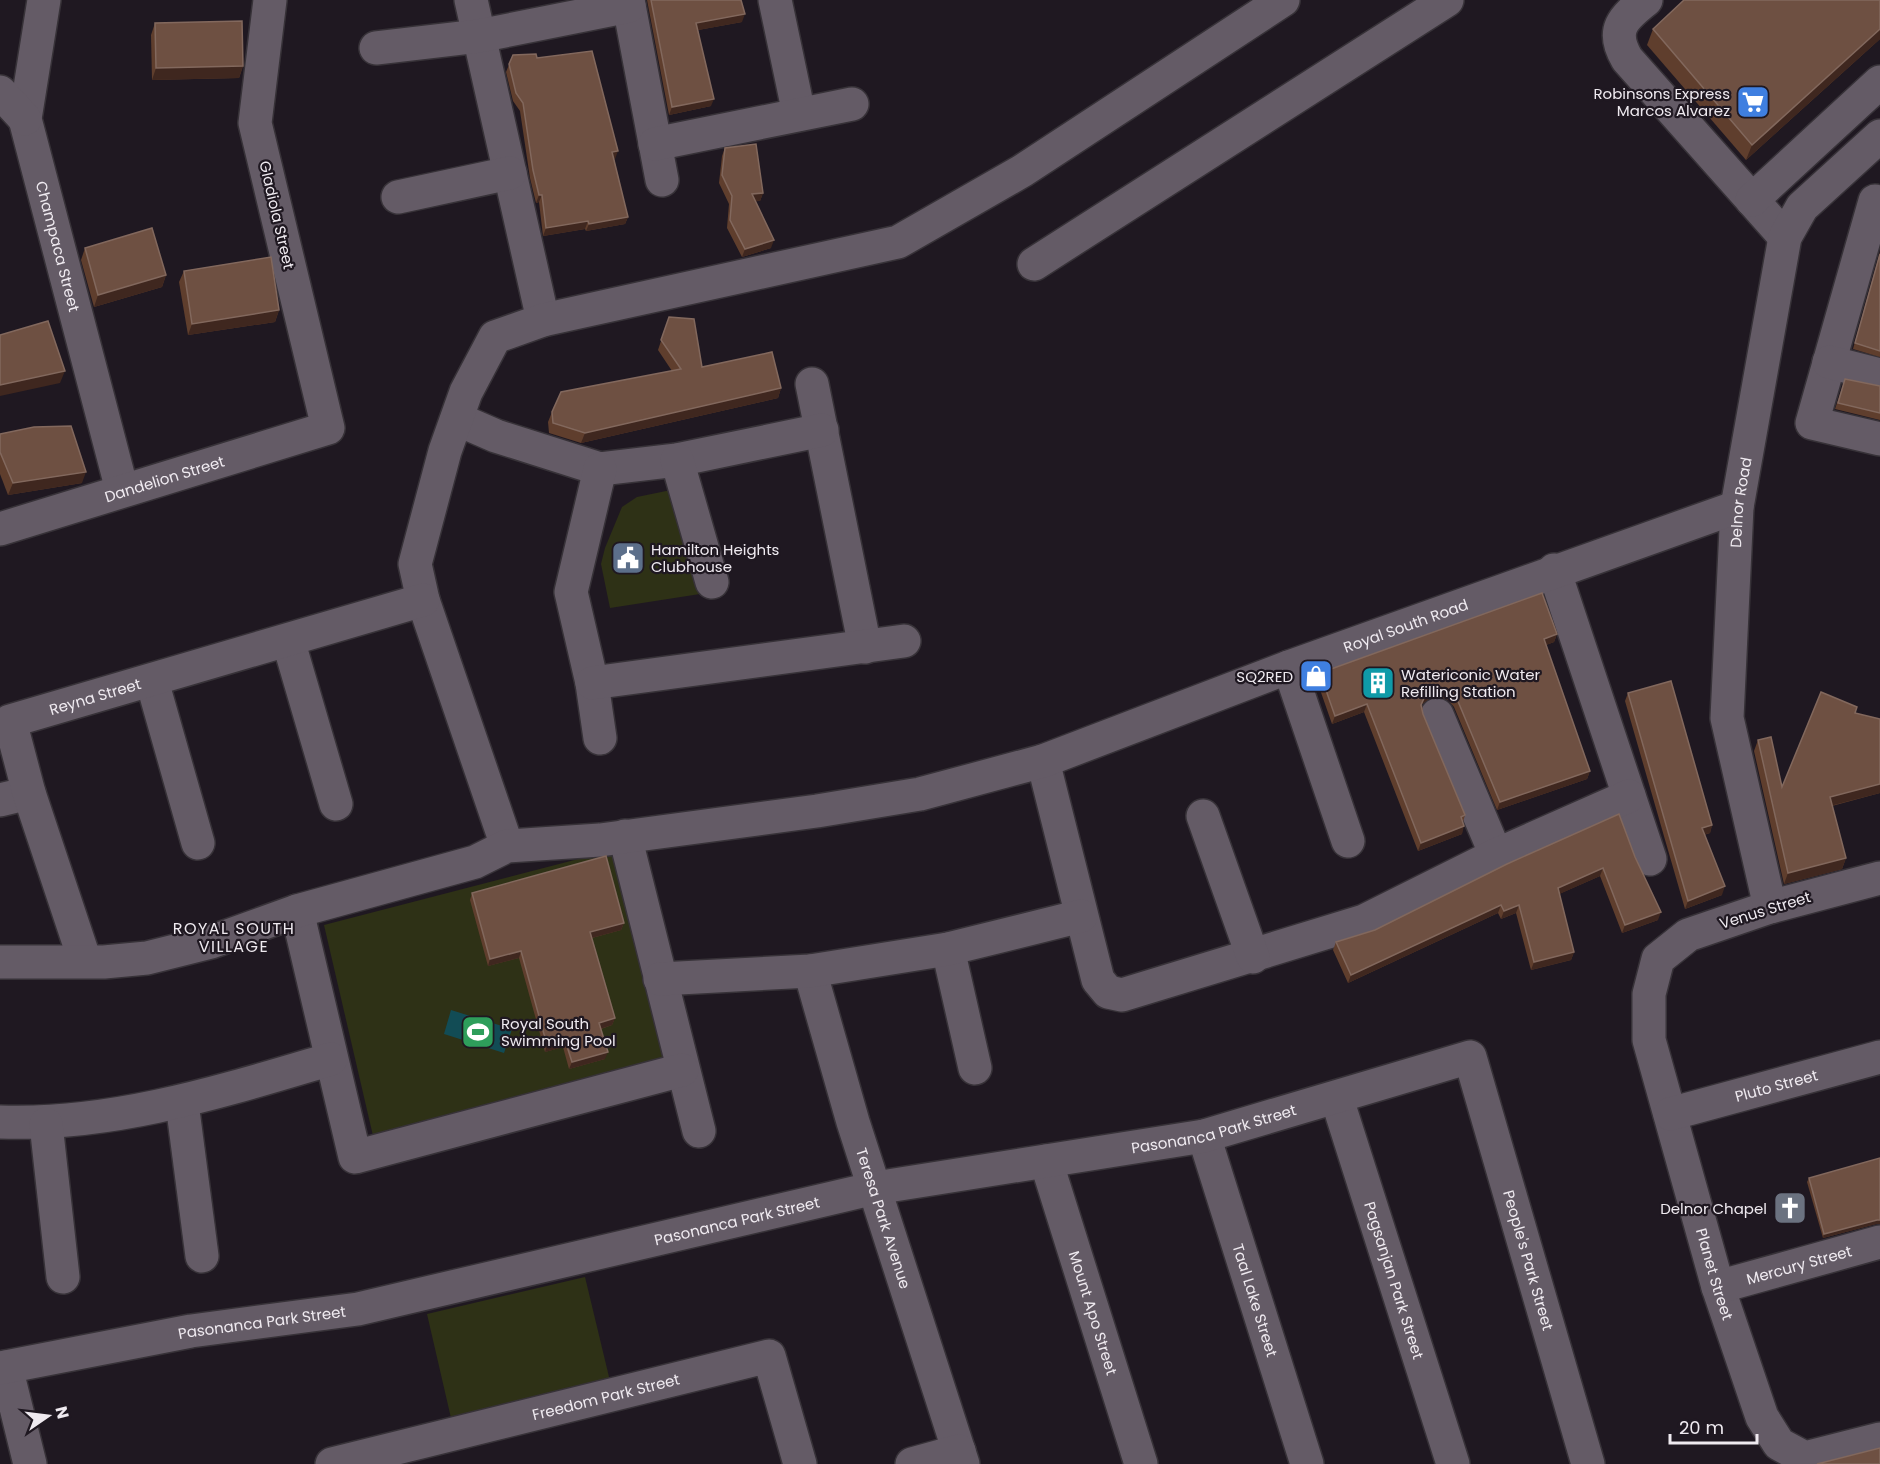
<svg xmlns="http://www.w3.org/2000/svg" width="1880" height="1464" font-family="Poppins,sans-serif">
<rect width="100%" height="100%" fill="#1f1821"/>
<g fill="#2e3116">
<path d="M671,490L678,495L700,594L610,608L601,564L605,548L622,507L637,497Z"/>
<path d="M613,850L665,1058L374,1140L324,925Z"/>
<path d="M585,1277L610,1381L451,1418L427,1314Z"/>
</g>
<path fill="#124c55" d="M451,1010L512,1029L504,1053L444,1034Z"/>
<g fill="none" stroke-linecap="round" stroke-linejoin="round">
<defs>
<g id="minor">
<path id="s1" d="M44,0L25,119L122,490"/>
<path d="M471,0L543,320"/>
<path d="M628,0L662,180"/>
<path d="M775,0L799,114"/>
<path d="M1646,0C1623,18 1610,30 1627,59L1785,237"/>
<path d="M376,48L479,36L629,6"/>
<path d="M0,92L25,119"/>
<path d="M655,144L852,104"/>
<path d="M398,197L510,173"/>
<path d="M1752,200L1880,82"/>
<path d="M1880,202L1875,201L1812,423L1880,439"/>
<path d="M1034,264L1447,0"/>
<path d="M1829,362L1880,375"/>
<path d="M812,384L865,647"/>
<path d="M457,419L496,436L600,469L677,460L822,430"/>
<path d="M677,460L712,582"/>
<path d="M600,469L571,592L592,683L600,738"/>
<path id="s2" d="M0,529L328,428L255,123L270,0"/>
<path d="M1554,570L1650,859"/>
<path d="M288,640L336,804"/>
<path d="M1289,667L1348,841"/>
<path d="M152,681L198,843"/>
<path d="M592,683L904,641"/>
<path d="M1437,715L1496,855"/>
<path d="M1043,761L1098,980L1108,992L1122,995L1364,921L1496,855L1629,796"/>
<path d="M0,800L29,793"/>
<path d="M1203,816L1253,957"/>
<path d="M625,836L699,1131"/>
<path d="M507,846L423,600L415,564L445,451L466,392L495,337L543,320L898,242L1022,171L1283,0"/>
<path id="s3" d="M1880,878L1770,907L1688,935L1658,959L1649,994V1040L1718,1287L1762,1417L1779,1444L1805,1458L1880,1439"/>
<path id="s4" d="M1770,907L1727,718L1737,507L1785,237L1802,207L1880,136"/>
<path d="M297,911L355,1157L682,1070"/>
<path d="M948,949L975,1068"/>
<path id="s5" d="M85,961L29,793L10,721L423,600"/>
<path id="s6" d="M0,962H104L147,958L211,942L297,911L475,862L507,846L600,840L817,811L920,794L1043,761L1289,667L1737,507"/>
<path id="s7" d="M810,971L853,1122L963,1464"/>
<path d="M660,979L810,971L948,949L1081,916"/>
<path id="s8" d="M1337,1099L1453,1464"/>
<path d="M182,1103L202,1256"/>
<path id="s9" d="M1670,1114L1880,1057"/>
<path d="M0,1122C114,1126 223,1091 331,1059"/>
<path d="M46,1124L63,1277"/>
<path id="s10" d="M1204,1136L1307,1464"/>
<path id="s11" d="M1046,1161L1141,1464"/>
<path id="s12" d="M1718,1287L1880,1242"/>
<path d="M6,1367L30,1464"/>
<path id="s13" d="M0,1368L191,1331L358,1309L875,1188L1204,1136L1470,1057L1588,1464"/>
<path id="s14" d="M332,1464L769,1356L800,1464"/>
<path d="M912,1464L959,1451"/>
</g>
</defs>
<use href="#minor" stroke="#373238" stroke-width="36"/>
<use href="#minor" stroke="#645b66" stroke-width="33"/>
</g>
<g fill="#5f3e2d">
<path d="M647,0H741L742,22L698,30L711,106L669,115Z"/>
<path d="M1880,0V39L1746,160L1647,45L1653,29Z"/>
<path d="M155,23L243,66L239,78L152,80L151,35Z"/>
<path d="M513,55L537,58L615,159H614L628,217L625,224L586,231L585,229L543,236L539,202L536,203L530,178L520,111L513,101L506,72Z"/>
<path d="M725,148L763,193L760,201H755L771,248L742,257L727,228L729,204L719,183L722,156Z"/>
<path d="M85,248L166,275L162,287L94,307L81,260Z"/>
<path d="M1880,252V357L1853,349Z"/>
<path d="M184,271L279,310L275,322L188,335L179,282Z"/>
<path d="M669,317L702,367L781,388L778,398L581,443L549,433L548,422L552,412L672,371L658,350Z"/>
<path d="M1845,379L1880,386V420L1835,409Z"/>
<path d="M0,434L82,483L8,495L0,474Z"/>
<path d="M1557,634L1554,642L1546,645L1590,771L1587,779L1497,810L1454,707L1448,700L1440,697L1430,698L1422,704L1423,714L1465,815L1463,822L1462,834L1418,851L1364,712L1332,724L1317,681L1320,673Z"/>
<path d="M1628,693L1712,825L1710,833L1704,835L1722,895L1685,909L1625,701Z"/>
<path d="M1855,713L1880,719V793L1832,806L1846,858L1842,869L1784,884L1754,751L1758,740L1782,787Z"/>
<path d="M1619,814L1658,920L1622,933L1600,876L1559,894L1574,952L1571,960L1531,970L1516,913L1501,919L1498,913L1348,983L1333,950L1336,942L1375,930Z"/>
<path d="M472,893L624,923L621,930L592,938L615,1018L612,1025L601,1029L605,1059L569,1069L563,1047L545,1052L519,958L488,966L470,900Z"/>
<path d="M1809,1178L1876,1224L1823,1238L1807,1182Z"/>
</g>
<g fill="#3f271f">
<path d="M745,14L742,22L693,31L696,23Z"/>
<path d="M1880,29V39L1746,160L1752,145Z"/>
<path d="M243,66L239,78L152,80L156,68Z"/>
<path d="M714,99L711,106L669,115L672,107Z"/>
<path d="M618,151L615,159L609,160L612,152Z"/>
<path d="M763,193L760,201L749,202L752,194Z"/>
<path d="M539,195H542L539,202L536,203Z"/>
<path d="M628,217L625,224L586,231L589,224Z"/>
<path d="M588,221L585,229L543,236L546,228Z"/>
<path d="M774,240L771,248L742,257L745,249Z"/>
<path d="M166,275L162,287L94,307L98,295Z"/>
<path d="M279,310L275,322L188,335L192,324Z"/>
<path d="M65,371L60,383L0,396V385Z"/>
<path d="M781,388L778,398L581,443L585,433Z"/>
<path d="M86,472L82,483L8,495L13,483Z"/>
<path d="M1557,634L1554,642L1541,647L1544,639Z"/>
<path d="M1443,688L1440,697L1430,698L1422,704L1425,696L1433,689Z"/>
<path d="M1367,704L1364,712L1332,724L1335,716Z"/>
<path d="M1590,771L1587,779L1497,810L1500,802Z"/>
<path d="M1880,784V793L1826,807L1830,797Z"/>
<path d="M1712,825L1710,833L1699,836L1702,828Z"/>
<path d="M1464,826L1462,834L1418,851L1421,843Z"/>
<path d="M1846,858L1842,869L1784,884L1788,873Z"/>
<path d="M1603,868L1600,876L1555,896L1558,888Z"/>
<path d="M1725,886L1722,895L1685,909L1688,901Z"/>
<path d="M1501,905L1498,913L1348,983L1351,975Z"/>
<path d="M1519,905L1516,913L1501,919L1504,911Z"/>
<path d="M1661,912L1658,920L1622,933L1625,925Z"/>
<path d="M624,923L621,930L588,939L590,932Z"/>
<path d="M521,951L519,958L488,966L490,959Z"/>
<path d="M1574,952L1571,960L1531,970L1534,962Z"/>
<path d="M615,1018L612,1025L597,1030L599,1023Z"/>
<path d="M565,1040L563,1047L545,1052L547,1045Z"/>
<path d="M608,1052L605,1059L569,1069L572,1062Z"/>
<path d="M1877,1220H1880V1224H1876L1823,1238L1824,1234Z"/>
</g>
<g fill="#6e5042" stroke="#82685d" stroke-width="1.5">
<path d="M651,0H741L745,14L696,23L714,99L672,107Z"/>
<path d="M1684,0H1880V29L1752,145L1653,29Z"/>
<path d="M242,21L243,66L156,68L155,23Z"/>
<path d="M592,51L618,151L612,152L628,217L589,224L588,221L546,228L542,195H539L533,170L523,103L516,93L509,64L513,55L536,54L537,58Z"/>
<path d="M756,144L763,193L752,194L774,240L745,249L730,220L732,196L722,175L725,148Z"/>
<path d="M152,228L166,275L98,295L85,248Z"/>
<path d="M1880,254V351L1855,343Z"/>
<path d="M271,257L279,310L192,324L184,271Z"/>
<path d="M669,317L694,319L702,367L772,352L781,388L585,433L553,423L552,412L561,392L681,369L661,340Z"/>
<path d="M48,321L65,371L0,385V335Z"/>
<path d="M1845,379L1880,386V413L1838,403Z"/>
<path d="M71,426L86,472L13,483L0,452V434L34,427Z"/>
<path d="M1542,593L1557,634L1544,639L1590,771L1500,802L1457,699L1451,692L1443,688L1433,689L1425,696L1421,705L1423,714L1465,815L1461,817L1464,826L1421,843L1367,704L1335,716L1320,673Z"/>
<path d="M1671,681L1712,825L1702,828L1725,886L1688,901L1628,693Z"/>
<path d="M1821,692L1857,707L1855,713L1880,719V784L1830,797L1846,858L1788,873L1758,740L1771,737L1782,787Z"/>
<path d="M1619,814L1635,857L1661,912L1625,925L1603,868L1558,888L1574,952L1534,962L1519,905L1504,911L1501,905L1351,975L1336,942L1375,930L1507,864Z"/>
<path d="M606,856L624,923L590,932L615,1018L599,1023L608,1052L572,1062L565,1040L547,1045L521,951L490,959L472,893Z"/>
<path d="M1880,1158V1220H1877L1824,1234L1809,1178Z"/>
<path d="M1880,1448V1464H1817Z"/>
</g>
<defs>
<symbol id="supermarket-square" viewBox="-11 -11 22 22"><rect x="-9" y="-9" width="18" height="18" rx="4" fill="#3f7fe0" stroke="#1f1821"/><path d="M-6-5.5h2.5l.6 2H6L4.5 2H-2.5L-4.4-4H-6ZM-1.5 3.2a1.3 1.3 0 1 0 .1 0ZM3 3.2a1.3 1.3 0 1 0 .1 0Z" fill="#fff"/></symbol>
<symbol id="civic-square" viewBox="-11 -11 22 22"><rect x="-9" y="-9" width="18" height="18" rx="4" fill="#5c6f8a" stroke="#1f1821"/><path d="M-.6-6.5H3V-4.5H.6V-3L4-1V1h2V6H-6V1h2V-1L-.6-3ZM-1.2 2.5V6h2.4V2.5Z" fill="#fff"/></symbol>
<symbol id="shop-square" viewBox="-11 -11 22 22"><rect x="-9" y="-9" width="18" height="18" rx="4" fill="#3f7fe0" stroke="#1f1821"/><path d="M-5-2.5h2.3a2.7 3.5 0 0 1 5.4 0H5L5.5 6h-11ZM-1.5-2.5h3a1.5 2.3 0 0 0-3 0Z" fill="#fff"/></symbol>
<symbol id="building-square" viewBox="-11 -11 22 22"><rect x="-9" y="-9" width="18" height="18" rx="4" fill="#0f9aa8" stroke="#1f1821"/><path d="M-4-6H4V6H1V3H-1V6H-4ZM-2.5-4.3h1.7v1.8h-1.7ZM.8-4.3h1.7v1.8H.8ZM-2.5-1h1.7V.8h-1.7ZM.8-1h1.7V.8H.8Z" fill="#fff"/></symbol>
<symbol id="stadium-square" viewBox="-11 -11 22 22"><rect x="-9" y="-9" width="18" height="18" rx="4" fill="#2e9e5b" stroke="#1f1821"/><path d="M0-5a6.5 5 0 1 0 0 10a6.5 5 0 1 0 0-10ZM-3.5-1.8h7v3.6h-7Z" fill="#fff"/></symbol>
<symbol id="church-square" viewBox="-11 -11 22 22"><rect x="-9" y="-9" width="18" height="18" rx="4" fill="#6b7280" stroke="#1f1821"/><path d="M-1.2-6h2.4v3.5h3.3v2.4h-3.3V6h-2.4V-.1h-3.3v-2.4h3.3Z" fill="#fff"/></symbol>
</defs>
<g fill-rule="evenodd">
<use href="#supermarket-square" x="1734" y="83" width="38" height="38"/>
<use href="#civic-square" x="609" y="539" width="38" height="38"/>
<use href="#shop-square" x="1297" y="657" width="38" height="38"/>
<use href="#building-square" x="1359" y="664" width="38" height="38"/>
<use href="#stadium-square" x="459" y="1013" width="38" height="38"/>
<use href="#church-square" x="1771" y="1189" width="38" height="38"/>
</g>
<g text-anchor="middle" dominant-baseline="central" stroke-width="4.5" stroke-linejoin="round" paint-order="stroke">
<g font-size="15" fill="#efeaf0" stroke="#1f1821" text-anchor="end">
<text x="1730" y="93">Robinsons Express<tspan x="1730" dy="17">Marcos Alvarez</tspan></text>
<text x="651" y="549" text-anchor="start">Hamilton Heights<tspan x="651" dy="17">Clubhouse</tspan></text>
<text x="1401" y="674" text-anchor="start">Watericonic Water<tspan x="1401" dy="17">Refilling Station</tspan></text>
<text x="1293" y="676">SQ2RED</text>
<text x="501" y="1023" text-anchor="start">Royal South<tspan x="501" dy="17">Swimming Pool</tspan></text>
<text x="1767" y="1208">Delnor Chapel</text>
</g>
<g font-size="15" fill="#efeaf0" stroke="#1f1821">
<text transform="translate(277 215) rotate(77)">Gladiola Street</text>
<text stroke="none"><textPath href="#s1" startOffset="252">Champaca Street</textPath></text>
<text stroke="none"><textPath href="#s2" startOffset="172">Dandelion Street</textPath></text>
<text stroke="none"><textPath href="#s4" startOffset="410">Delnor Road</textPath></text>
<text stroke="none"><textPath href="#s6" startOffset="1456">Royal South Road</textPath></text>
<text stroke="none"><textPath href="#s5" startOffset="340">Reyna Street</textPath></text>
<text transform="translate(1765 910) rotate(-17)">Venus Street</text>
<text stroke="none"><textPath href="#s9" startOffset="110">Pluto Street</textPath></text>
<text stroke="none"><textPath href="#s13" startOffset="1238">Pasonanca Park Street</textPath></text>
<text stroke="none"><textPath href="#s7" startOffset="258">Teresa Park Avenue</textPath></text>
<text stroke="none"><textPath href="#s13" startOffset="752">Pasonanca Park Street</textPath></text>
<text stroke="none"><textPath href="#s13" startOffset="1716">People's Park Street</textPath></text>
<text stroke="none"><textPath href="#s12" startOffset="84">Mercury Street</textPath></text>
<text stroke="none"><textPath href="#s3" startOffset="564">Planet Street</textPath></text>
<text stroke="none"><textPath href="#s8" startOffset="190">Pagsanjan Park Street</textPath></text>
<text stroke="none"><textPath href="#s10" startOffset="172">Taal Lake Street</textPath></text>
<text stroke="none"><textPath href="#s11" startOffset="159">Mount Apo Street</textPath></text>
<text stroke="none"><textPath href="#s13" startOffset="266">Pasonanca Park Street</textPath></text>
<text stroke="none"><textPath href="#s14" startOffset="282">Freedom Park Street</textPath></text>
</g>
<g font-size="16" letter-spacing="1.5" fill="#efeaf0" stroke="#1f1821">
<text x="234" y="928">ROYAL SOUTH<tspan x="234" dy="18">VILLAGE</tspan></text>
</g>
</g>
<g transform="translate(48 1416) rotate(76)" stroke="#1f1821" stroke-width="4.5" paint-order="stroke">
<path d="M0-4.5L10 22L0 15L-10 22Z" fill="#efeaf0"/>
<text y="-9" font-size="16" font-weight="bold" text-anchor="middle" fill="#efeaf0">N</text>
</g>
<path d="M1670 1434v9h87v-9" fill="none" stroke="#efeaf0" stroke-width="3"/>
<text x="1679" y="1434" font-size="18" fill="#efeaf0" stroke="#1f1821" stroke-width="4.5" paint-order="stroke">20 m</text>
</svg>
